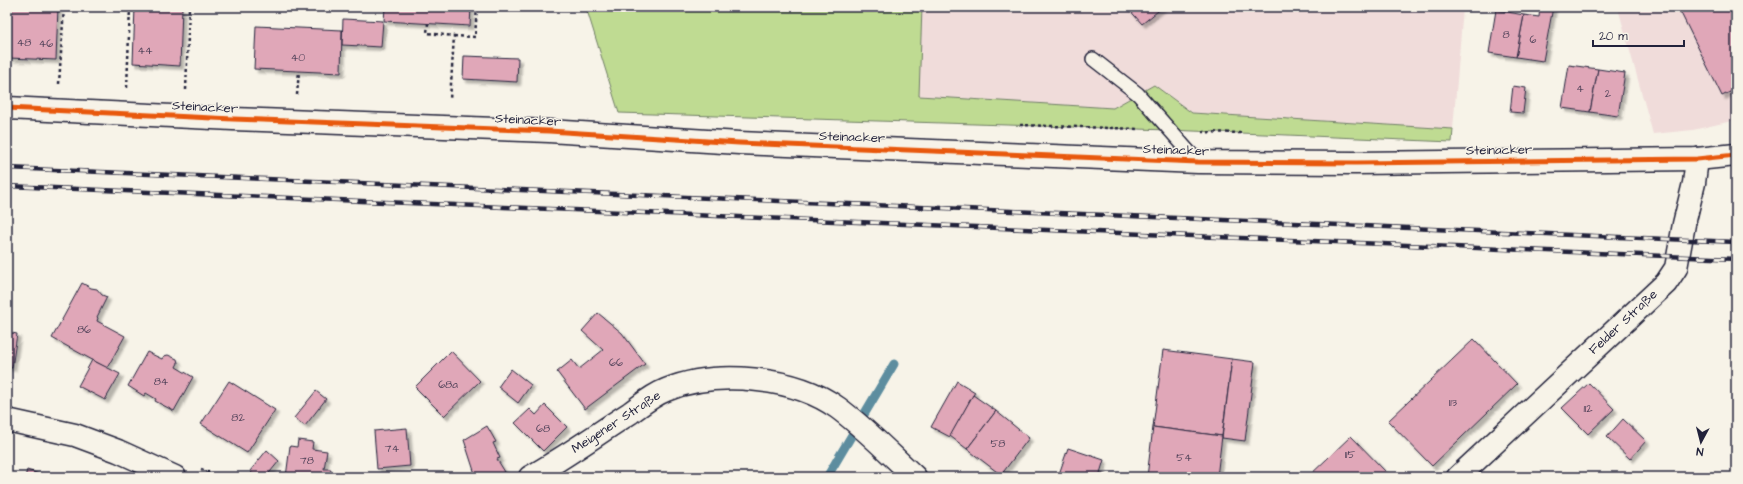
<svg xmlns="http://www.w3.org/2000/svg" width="1743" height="484" font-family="'Architects Daughter',sans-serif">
<defs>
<filter id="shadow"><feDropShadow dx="3.5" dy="3.5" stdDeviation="1" flood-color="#0004"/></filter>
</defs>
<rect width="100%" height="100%" fill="#f7f3e8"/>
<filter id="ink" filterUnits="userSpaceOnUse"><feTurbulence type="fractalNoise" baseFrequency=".025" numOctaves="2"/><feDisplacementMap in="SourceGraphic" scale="8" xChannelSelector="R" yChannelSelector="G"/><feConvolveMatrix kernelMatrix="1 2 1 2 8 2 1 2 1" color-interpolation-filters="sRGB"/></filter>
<g filter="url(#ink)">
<g fill="#f0dcda">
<path d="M922,7H1473L1463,8L1453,129L1192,113L1154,85L1113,108L918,96Z"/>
<path d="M1616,7H1736V120L1693,130L1653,134L1618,8Z"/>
</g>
<path fill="#bfdb92" stroke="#707e66" d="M586,7H922L919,96L1113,108L1154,85L1192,113L1453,129L1452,142L1169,130L619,113Z"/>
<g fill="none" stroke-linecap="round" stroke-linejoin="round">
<path stroke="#5d8d9f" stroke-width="9" d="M827,477L894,364"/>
</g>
<g fill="#e0a7b8" stroke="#22223b" filter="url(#shadow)">
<path d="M11,7H58L56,60L9,58Z"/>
<path d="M135,7H182L180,66L133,63Z"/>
<path d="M385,7H471L470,26L384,21Z"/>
<path d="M1127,7H1163L1142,24Z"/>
<path d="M1540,7H1553L1543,61L1516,57L1524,15L1539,17Z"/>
<path d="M1678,7H1736V89L1722,96Z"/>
<path d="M1496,10L1524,15L1516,57L1489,53Z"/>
<path d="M343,19L383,21L381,47L342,45Z"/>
<path d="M256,26L342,30L341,73L254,69Z"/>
<path d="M464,56L518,58L517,82L463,79Z"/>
<path d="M1569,65L1598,69L1590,112L1562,108Z"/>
<path d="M1598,69L1625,73L1618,116L1590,112Z"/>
<path d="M1513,86L1526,88L1523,113L1510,112Z"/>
<path d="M82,283L91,288L97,289L102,295L107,297L97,317L98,318L97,321L125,336L107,368L52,338Z"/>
<path d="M598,313L622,333L645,364L585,409L557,372L572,360L579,369L603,350L582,331Z"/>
<path d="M7,332L17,334L12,368L7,367Z"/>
<path d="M1474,339L1517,384L1432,466L1388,421Z"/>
<path d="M1163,350L1232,359L1222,436L1153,427Z"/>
<path d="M451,351L480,381L444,416L415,387Z"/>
<path d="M147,352L162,359L164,356L168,355L177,359L178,363L176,367L193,377L174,411L155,401L156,399L146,393L144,396L128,386Z"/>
<path d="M1232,359L1255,362L1245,441L1222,438Z"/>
<path d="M92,360L120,374L105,400L78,386Z"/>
<path d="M511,369L531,385L518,403L498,387Z"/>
<path d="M229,381L275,410L247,453L201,424Z"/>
<path d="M957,381L975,392L950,437L931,427Z"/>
<path d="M1589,383L1614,409L1588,434L1562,408Z"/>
<path d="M316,391L326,399L305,426L294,418Z"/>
<path d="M973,395L996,411L967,449L950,436Z"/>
<path d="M545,405L567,427L543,451L515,423L530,409L536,415Z"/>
<path d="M996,411L1029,438L1001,475L967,449Z"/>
<path d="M1623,419L1646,441L1630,459L1607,437Z"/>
<path d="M487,426L496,442L493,443L500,458L497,459L505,472L495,477H476L464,440Z"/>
<path d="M1153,427L1222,436L1217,477H1147Z"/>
<path d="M407,428L410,466L377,469L374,431Z"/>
<path d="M1351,436L1386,472L1381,477H1308Z"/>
<path d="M298,440L313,442L312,449L327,451L324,469H331L330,477H286L290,446L297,447Z"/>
<path d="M1068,448L1104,460L1100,473L1106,475V477H1058Z"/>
<path d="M267,450L279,461L266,477H256L250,471Z"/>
<path d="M27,470L49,477H25Z"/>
</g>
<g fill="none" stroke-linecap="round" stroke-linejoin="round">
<defs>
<path id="service" d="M1093,59L1138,94L1198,162"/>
<g id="minor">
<path d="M7,420L75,435L118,451L175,477"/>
<path d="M530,477C564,458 597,434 630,413C641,405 653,395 666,390C715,370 794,376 838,408C865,428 890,454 915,477"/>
<path d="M1458,477L1666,283L1676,268L1684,224L1694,183L1697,159"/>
</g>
<path id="tertiary" d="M7,108L233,119L549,131L739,143L1198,162L1356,163L1697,159L1736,155"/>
</defs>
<use href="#service" stroke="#22223b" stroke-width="16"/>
<use href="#minor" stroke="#22223b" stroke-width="25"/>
<use href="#tertiary" stroke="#22223b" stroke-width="25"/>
<g stroke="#22223b" stroke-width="2.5" stroke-dasharray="3 3" stroke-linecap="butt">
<path d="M428,23L427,33L454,36L450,100"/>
<path d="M454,36L475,37L477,7"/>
<path d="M59,84L64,7"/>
<path d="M127,88L130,7"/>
<path d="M186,90L189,7"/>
<path d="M297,95L299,71"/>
<path d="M1020,125L1139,129"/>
<path d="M1202,132L1241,133"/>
<path d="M201,469L219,477"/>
</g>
<use href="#service" stroke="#f7f3e8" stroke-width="13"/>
<use href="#minor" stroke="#f7f3e8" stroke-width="22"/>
<use href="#tertiary" stroke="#f7f3e8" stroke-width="22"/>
<defs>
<g id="rail">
<path d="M7,168L1736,242"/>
<path d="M7,186L1736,259"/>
</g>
</defs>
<use href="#rail" stroke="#22223b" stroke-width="4.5"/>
<use href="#rail" stroke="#f7f3e8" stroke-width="3" stroke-dasharray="9" stroke-linecap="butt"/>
<defs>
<path id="cycleway" d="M7,108L233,119L549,131L739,143L1198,162L1356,163L1697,159L1736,155"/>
</defs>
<use href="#cycleway" stroke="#f7f3e8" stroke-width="8"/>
<use href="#cycleway" stroke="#e8590c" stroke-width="5"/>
</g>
</g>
<g text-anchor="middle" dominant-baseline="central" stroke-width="3" stroke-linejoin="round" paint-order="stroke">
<g font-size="11" fill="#52435a">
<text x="1506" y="34">8</text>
<text x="1533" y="39">6</text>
<text x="24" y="42">48</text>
<text x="46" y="43">46</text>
<text x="145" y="50">44</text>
<text x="298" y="57">40</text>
<text x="1580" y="88">4</text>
<text x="1608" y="93">2</text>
<text x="84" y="329">86</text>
<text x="616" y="362">66</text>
<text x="161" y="381">84</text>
<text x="448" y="384">68a</text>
<text x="1453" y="402">113</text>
<text x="1588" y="408">112</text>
<text x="238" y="417">82</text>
<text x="543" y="428">68</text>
<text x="998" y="443">58</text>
<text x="392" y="448">74</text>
<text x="1350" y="454">115</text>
<text x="1184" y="457">54</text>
<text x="307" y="460">78</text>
</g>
<g font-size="13" fill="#22223b" stroke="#f7f3e8">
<text transform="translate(205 107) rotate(3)">Steinacker</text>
<text transform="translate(528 120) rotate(3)">Steinacker</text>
<text transform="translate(852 137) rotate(2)">Steinacker</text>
<text transform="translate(1176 150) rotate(2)">Steinacker</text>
<text transform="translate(1499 150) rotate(-1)">Steinacker</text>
<text transform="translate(1623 322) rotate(-43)">Felder Straße</text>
<text transform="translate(616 422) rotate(-33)">Meigener Straße</text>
</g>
</g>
<rect width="1743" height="484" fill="none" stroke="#f7f3e8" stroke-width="24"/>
<rect x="12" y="12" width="1719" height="460" fill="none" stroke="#22223b" stroke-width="1.5" filter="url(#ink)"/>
<g transform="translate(1701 442) rotate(187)" stroke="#f7f3e8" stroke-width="3" paint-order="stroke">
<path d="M0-3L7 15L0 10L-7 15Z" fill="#22223b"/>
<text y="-6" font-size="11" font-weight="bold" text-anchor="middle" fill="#22223b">N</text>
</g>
<path d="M1593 40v6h91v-6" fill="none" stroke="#22223b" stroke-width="2"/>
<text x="1599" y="40" font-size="12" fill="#22223b" stroke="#f7f3e8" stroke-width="3" paint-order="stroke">20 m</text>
</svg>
